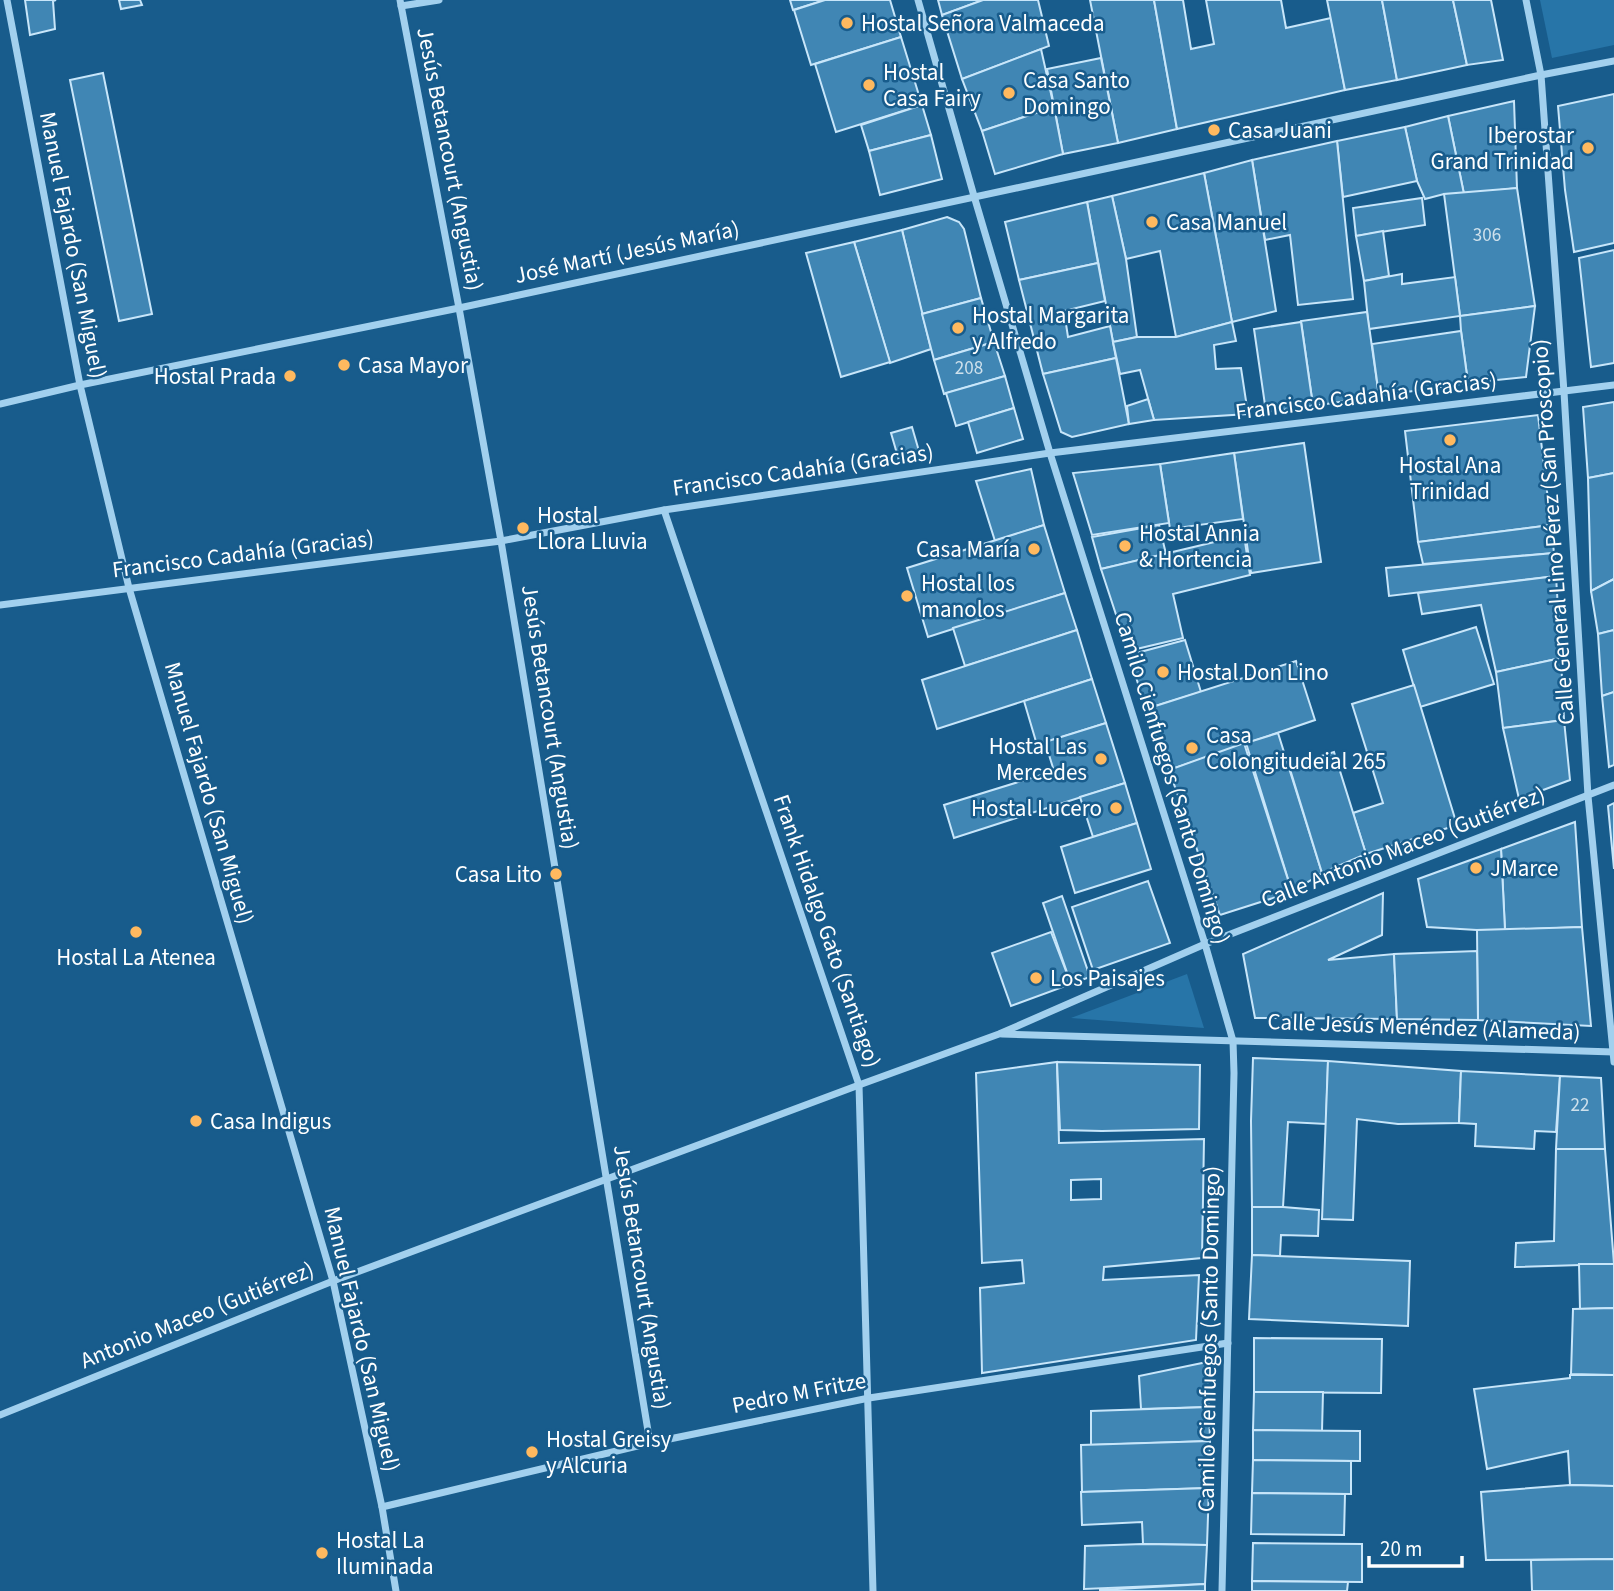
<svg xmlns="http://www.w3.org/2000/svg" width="1614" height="1591" font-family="'Source Sans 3',sans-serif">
<rect width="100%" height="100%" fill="#185c8c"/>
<g fill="#2775a8">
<path d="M1540,0H1614V45L1552,58Z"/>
<path d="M1187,974L1204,1028L1071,1018Z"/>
</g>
<g fill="#4086b4" stroke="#c8e6fa" stroke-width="2" fill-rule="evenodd">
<path d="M25,0H56L53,1L55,29L30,35Z"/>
<path d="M119,0H140L142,5L121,9Z"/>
<path d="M790,0H825L793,10Z"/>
<path d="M825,0H890L901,37L811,65L794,10Z"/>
<path d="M938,0H983L942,15Z"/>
<path d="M983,0H1038L1049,46L962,79L942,15Z"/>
<path d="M1090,0H1154L1177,129L1118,143Z"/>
<path d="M1154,0H1183L1191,49L1214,44L1206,0H1281L1286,28L1331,18L1345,90L1177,129Z"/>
<path d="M1327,0H1382L1397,80L1345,90Z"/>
<path d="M1382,0H1453L1467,65L1397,80Z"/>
<path d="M1453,0H1491L1503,60L1467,65Z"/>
<path d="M901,37L922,105L836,132L815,64Z"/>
<path d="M1041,49L1054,107L982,131L962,79Z"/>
<path d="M1101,58L1118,143L1063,154L1047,69Z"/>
<path d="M103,73L152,314L119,321L70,80Z"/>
<path d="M1614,94V243L1574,252L1565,190L1558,106Z"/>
<path d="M1514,101L1517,188L1464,194L1448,116Z"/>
<path d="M922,105L931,135L869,151L861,125Z"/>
<path d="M1054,107L1063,154L995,174L982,131Z"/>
<path d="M1448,116L1464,194H1444L1425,199L1417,181L1405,127Z"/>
<path d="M1405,127L1417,181L1343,197L1337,141Z"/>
<path d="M931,135L942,179L880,195L869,151Z"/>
<path d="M1337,141L1353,299L1298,305L1290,235L1265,240L1252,160Z"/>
<path d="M1252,160L1276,311L1232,322L1204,173Z"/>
<path d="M1204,173L1232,322L1176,337L1160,251L1126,259L1112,196Z"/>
<path d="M1517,188L1535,306L1460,316L1444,194Z"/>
<path d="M1112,196L1126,259L1137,337L1113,342L1087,202Z"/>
<path d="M1422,198L1425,225L1356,236L1353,208Z"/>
<path d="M1087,202L1098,263L1019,280L1005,222Z"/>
<path d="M947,217L959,222L964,229L981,298L922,314L902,230Z"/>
<path d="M902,230L931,349L890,363L854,242Z"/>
<path d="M1383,231L1389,276L1364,281L1356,236Z"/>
<path d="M854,242L890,362L841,377L806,253Z"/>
<path d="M1614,250V363L1591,367L1579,258Z"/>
<path d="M1098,263L1105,301L1064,311L1068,337L1110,326L1116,358L1043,374L1019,280Z"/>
<path d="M1402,274V284L1455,277L1460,316L1369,329L1364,281Z"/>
<path d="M981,298L994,342L934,360L922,314Z"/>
<path d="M1535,306L1526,377L1468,383L1461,331L1460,316Z"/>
<path d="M1367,312L1379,396L1313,406L1301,321Z"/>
<path d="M1232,322L1236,341L1214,345L1216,369L1241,368L1248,414L1154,420L1140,370L1120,374L1113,342L1137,337H1176Z"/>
<path d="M1301,322L1313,406L1266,412L1254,329Z"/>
<path d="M1461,331L1468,383L1379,396L1372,344Z"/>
<path d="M994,342L1005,376L944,394L934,360Z"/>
<path d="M1116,358L1129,424L1072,437L1061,432L1043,374Z"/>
<path d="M1005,376L1014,408L956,426L946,393Z"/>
<path d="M1148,399L1154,420L1129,424L1127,406Z"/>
<path d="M1614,402V473L1588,478L1583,407Z"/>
<path d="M1014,408L1023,439L977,453L968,422Z"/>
<path d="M1538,415L1551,525L1418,542L1405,431Z"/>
<path d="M912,427L921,458L900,464L891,433Z"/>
<path d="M1304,443L1321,562L1251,573L1234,453Z"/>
<path d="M1234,453L1243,519L1170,529L1160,464Z"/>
<path d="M1160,464L1169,523L1092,535L1073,473Z"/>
<path d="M1031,469L1044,525L995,541L976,481Z"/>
<path d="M1614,473V579L1591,591L1588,478Z"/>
<path d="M1044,525L1065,593L928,637L907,568Z"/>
<path d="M1159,525L1166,554L1101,569L1092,537Z"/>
<path d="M1551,525L1554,553L1423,564L1418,542Z"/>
<path d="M1244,535L1250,575L1173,594L1183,638L1128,651L1101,569Z"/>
<path d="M1554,553L1556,576L1389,596L1386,568Z"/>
<path d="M1556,576L1561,658L1496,672L1481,605L1422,614L1418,593Z"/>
<path d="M1614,579V630L1598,634L1591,591Z"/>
<path d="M1065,593L1077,630L965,666L953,628Z"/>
<path d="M1476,627L1494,684L1420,707L1403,650Z"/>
<path d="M1077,630L1092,679L937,729L922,680Z"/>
<path d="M1614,630V692L1602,696L1598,634Z"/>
<path d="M1185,640L1201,692L1146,709L1129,655Z"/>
<path d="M1561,658L1564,720L1503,728L1496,672Z"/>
<path d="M1296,661L1315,720L1169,770L1146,709Z"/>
<path d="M1092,679L1106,723L1037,745L1024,701Z"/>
<path d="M1414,685L1457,825L1366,854L1353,813L1383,803L1352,704Z"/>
<path d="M1614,692V765L1609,767L1602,696Z"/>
<path d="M1564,720L1570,780L1519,799L1503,728Z"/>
<path d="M1106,723L1125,783L954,838L944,805L1054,771L1045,742Z"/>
<path d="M1278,733L1322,873L1292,892L1246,743Z"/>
<path d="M1244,743L1292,892L1220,915L1169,770Z"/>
<path d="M1334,752L1366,854L1322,873L1289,766Z"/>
<path d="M1125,783L1137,823L1093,837L1080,797Z"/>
<path d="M1614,803V869L1608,806Z"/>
<path d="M1575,822L1582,927L1505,930L1501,849Z"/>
<path d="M1137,823L1151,869L1075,893L1061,847Z"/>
<path d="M1501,849L1505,930H1477L1427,927L1418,879Z"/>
<path d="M1148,881L1170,943L1093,970L1072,907Z"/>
<path d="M1383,893L1382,935L1328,960L1394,954L1397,1019L1255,1018L1243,954Z"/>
<path d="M1062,896L1090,977L1071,984L1043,903Z"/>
<path d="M1582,927L1591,1026L1478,1020L1477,930Z"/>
<path d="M1051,932L1071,984L1011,1006L992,953Z"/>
<path d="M1477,951L1478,1020L1397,1019L1394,954Z"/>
<path d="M1253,1058L1328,1061L1326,1124L1288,1122L1283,1207H1252L1251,1121Z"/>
<path d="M1328,1061L1461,1071L1459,1123L1398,1124L1357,1119L1353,1220L1322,1219Z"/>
<path d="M1057,1062L1059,1143L1204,1139L1202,1258L1104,1267L1103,1280L1199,1275L1196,1340L982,1373L980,1288L1024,1283L1022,1260L982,1263L976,1073ZM1101,1179V1199L1071,1200V1180Z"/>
<path d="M1057,1062L1200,1065L1199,1129L1102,1131L1060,1130Z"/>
<path d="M1461,1071L1560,1076L1556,1132L1535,1131L1534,1149L1475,1146L1476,1124L1459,1123Z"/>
<path d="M1560,1076L1601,1078L1605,1149H1556Z"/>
<path d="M1556,1149H1605L1614,1264L1515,1267L1516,1243L1554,1241Z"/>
<path d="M1252,1207H1283L1319,1210L1318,1236L1281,1235L1280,1256L1252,1255Z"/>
<path d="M1252,1255L1410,1261L1408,1326L1249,1319Z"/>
<path d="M1579,1264H1614V1308L1580,1309Z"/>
<path d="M1614,1308V1375L1571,1374L1573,1309Z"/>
<path d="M1254,1338L1382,1339L1381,1393L1254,1392Z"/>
<path d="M1207,1362L1209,1407L1141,1409L1139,1376Z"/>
<path d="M1570,1375H1614V1486L1570,1485L1568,1451L1487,1469L1474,1389L1570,1378Z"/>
<path d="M1254,1392H1323L1322,1431L1253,1430Z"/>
<path d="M1209,1407L1210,1441L1091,1445V1411Z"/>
<path d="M1253,1430L1360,1431V1461L1253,1460Z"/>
<path d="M1210,1441L1209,1488L1082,1492L1081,1445Z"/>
<path d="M1253,1460L1351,1461V1494L1252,1493Z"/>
<path d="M1570,1485L1614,1486V1559L1486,1560L1481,1492Z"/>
<path d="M1209,1488L1207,1545L1143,1544L1142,1522L1082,1525L1081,1492Z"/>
<path d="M1252,1493L1345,1494L1344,1535L1251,1534Z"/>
<path d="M1253,1543L1362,1544V1582L1252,1581Z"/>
<path d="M1143,1544L1207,1545L1205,1584L1084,1589L1085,1546Z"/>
<path d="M1614,1559V1591H1532L1531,1560Z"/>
<path d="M1252,1581L1348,1582L1347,1591H1252Z"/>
<path d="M1205,1584V1591H1100V1590Z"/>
</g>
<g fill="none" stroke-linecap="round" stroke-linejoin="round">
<g stroke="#a2d0ee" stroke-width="7">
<path d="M7,0L80,385L129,588L333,1281L382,1507L396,1591"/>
<path d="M400,0L459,308L501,541L650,1443"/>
<path d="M918,0L974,196L1050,453L1205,944L1233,1041L1234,1073L1222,1591"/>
<path d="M1526,0L1541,75L1564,392L1588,796L1614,1062"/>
<path d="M401,6L439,0"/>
<path d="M0,404L80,385L459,308L1541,75L1614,61"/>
<path d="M664,510L859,1085L873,1591"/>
<path d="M0,605L501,541L664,510L1050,453L1614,385"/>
<path d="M1002,1034L1614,1052"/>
<path d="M0,1415L333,1281L859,1085L999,1034L1205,944L1614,785"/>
<path d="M382,1507L650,1443L869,1398L1228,1343"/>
</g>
</g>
<g fill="#ffb95f" stroke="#185c8c" stroke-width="2.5">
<circle cx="847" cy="23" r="7"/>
<circle cx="869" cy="85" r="7"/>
<circle cx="1009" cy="93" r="7"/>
<circle cx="1214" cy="130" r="7"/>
<circle cx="1588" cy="148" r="7"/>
<circle cx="1152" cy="222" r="7"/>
<circle cx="958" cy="328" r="7"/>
<circle cx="344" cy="365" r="7"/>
<circle cx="290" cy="376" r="7"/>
<circle cx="1450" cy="440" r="7"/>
<circle cx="523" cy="528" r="7"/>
<circle cx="1125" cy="546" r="7"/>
<circle cx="1034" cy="549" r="7"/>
<circle cx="907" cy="596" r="7"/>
<circle cx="1163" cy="672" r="7"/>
<circle cx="1192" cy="748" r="7"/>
<circle cx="1101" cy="759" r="7"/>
<circle cx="1116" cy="808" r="7"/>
<circle cx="1476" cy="868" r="7"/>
<circle cx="556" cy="874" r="7"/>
<circle cx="136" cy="932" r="7"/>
<circle cx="1036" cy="978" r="7"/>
<circle cx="196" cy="1121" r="7"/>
<circle cx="532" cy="1452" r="7"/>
<circle cx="322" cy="1553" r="7"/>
</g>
<g text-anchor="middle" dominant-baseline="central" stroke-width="5" stroke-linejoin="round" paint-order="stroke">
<g font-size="19" fill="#cfe1ec">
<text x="1487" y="235">306</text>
<text x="969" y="368">208</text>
<text x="1580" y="1105">22</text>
</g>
<g font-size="23" fill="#fff" stroke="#185c8c" text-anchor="start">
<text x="861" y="23">Hostal Señora Valmaceda</text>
<text x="883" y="72">Hostal<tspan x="883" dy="26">Casa Fairy</tspan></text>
<text x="1023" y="80">Casa Santo<tspan x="1023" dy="26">Domingo</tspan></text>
<text x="1228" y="130">Casa Juani</text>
<text x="1574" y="135" text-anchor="end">Iberostar<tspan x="1574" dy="26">Grand Trinidad</tspan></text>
<text x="1166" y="222">Casa Manuel</text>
<text x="972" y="315">Hostal Margarita<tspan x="972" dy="26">y Alfredo</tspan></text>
<text x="358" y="365">Casa Mayor</text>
<text x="276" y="376" text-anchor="end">Hostal Prada</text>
<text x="1450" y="465" text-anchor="middle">Hostal Ana<tspan x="1450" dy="26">Trinidad</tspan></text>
<text x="537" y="515">Hostal<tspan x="537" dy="26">Llora Lluvia</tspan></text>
<text x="1139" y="533">Hostal Annia<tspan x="1139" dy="26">&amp; Hortencia</tspan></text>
<text x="1020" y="549" text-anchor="end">Casa María</text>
<text x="921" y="583">Hostal los<tspan x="921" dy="26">manolos</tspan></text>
<text x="1177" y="672">Hostal Don Lino</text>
<text x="1206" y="735">Casa<tspan x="1206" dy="26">Colongitudeial 265</tspan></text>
<text x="1087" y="746" text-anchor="end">Hostal Las<tspan x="1087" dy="26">Mercedes</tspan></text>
<text x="1102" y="808" text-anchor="end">Hostal Lucero</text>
<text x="1490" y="868">JMarce</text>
<text x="542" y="874" text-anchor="end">Casa Lito</text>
<text x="136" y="957" text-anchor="middle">Hostal La Atenea</text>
<text x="1050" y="978">Los Paisajes</text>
<text x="210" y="1121">Casa Indigus</text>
<text x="546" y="1439">Hostal Greisy<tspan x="546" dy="26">y Alcuria</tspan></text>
<text x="336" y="1540">Hostal La<tspan x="336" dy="26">Iluminada</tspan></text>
</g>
<g font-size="23" fill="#fff" stroke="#185c8c">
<text transform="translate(450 159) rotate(79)">Jesús Betancourt (Angustia)</text>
<text transform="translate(73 245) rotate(79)">Manuel Fajardo (San Miguel)</text>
<text transform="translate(627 252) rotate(-12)">José Martí (Jesús María)</text>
<text transform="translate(1366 396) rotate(-7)">Francisco Cadahía (Gracias)</text>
<text transform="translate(803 470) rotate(-8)">Francisco Cadahía (Gracias)</text>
<text transform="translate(1553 532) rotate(-94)">Calle General Lino Pérez (San Proscopio)</text>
<text transform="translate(243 554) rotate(-7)">Francisco Cadahía (Gracias)</text>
<text transform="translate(550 717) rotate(81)">Jesús Betancourt (Angustia)</text>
<text transform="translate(1172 778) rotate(73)">Camilo Cienfuegos (Santo Domingo)</text>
<text transform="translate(209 793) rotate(74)">Manuel Fajardo (San Miguel)</text>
<text transform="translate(1403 847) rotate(-21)">Calle Antonio Maceo (Gutiérrez)</text>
<text transform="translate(827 931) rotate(71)">Frank Hidalgo Gato (Santiago)</text>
<text transform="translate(1424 1027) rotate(2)">Calle Jesús Menéndez (Alameda)</text>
<text transform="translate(642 1277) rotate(81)">Jesús Betancourt (Angustia)</text>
<text transform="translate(197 1315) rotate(-22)">Antonio Maceo (Gutiérrez)</text>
<text transform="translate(362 1339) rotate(77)">Manuel Fajardo (San Miguel)</text>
<text transform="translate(1209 1339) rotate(-89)">Camilo Cienfuegos (Santo Domingo)</text>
<text transform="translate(799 1393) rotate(-11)">Pedro M Fritze</text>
</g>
</g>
<path d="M1369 1556v10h93v-10" fill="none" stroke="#ffffff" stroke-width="3.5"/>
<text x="1380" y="1556" font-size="21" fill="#ffffff" stroke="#185c8c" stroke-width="5" paint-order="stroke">20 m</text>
</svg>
